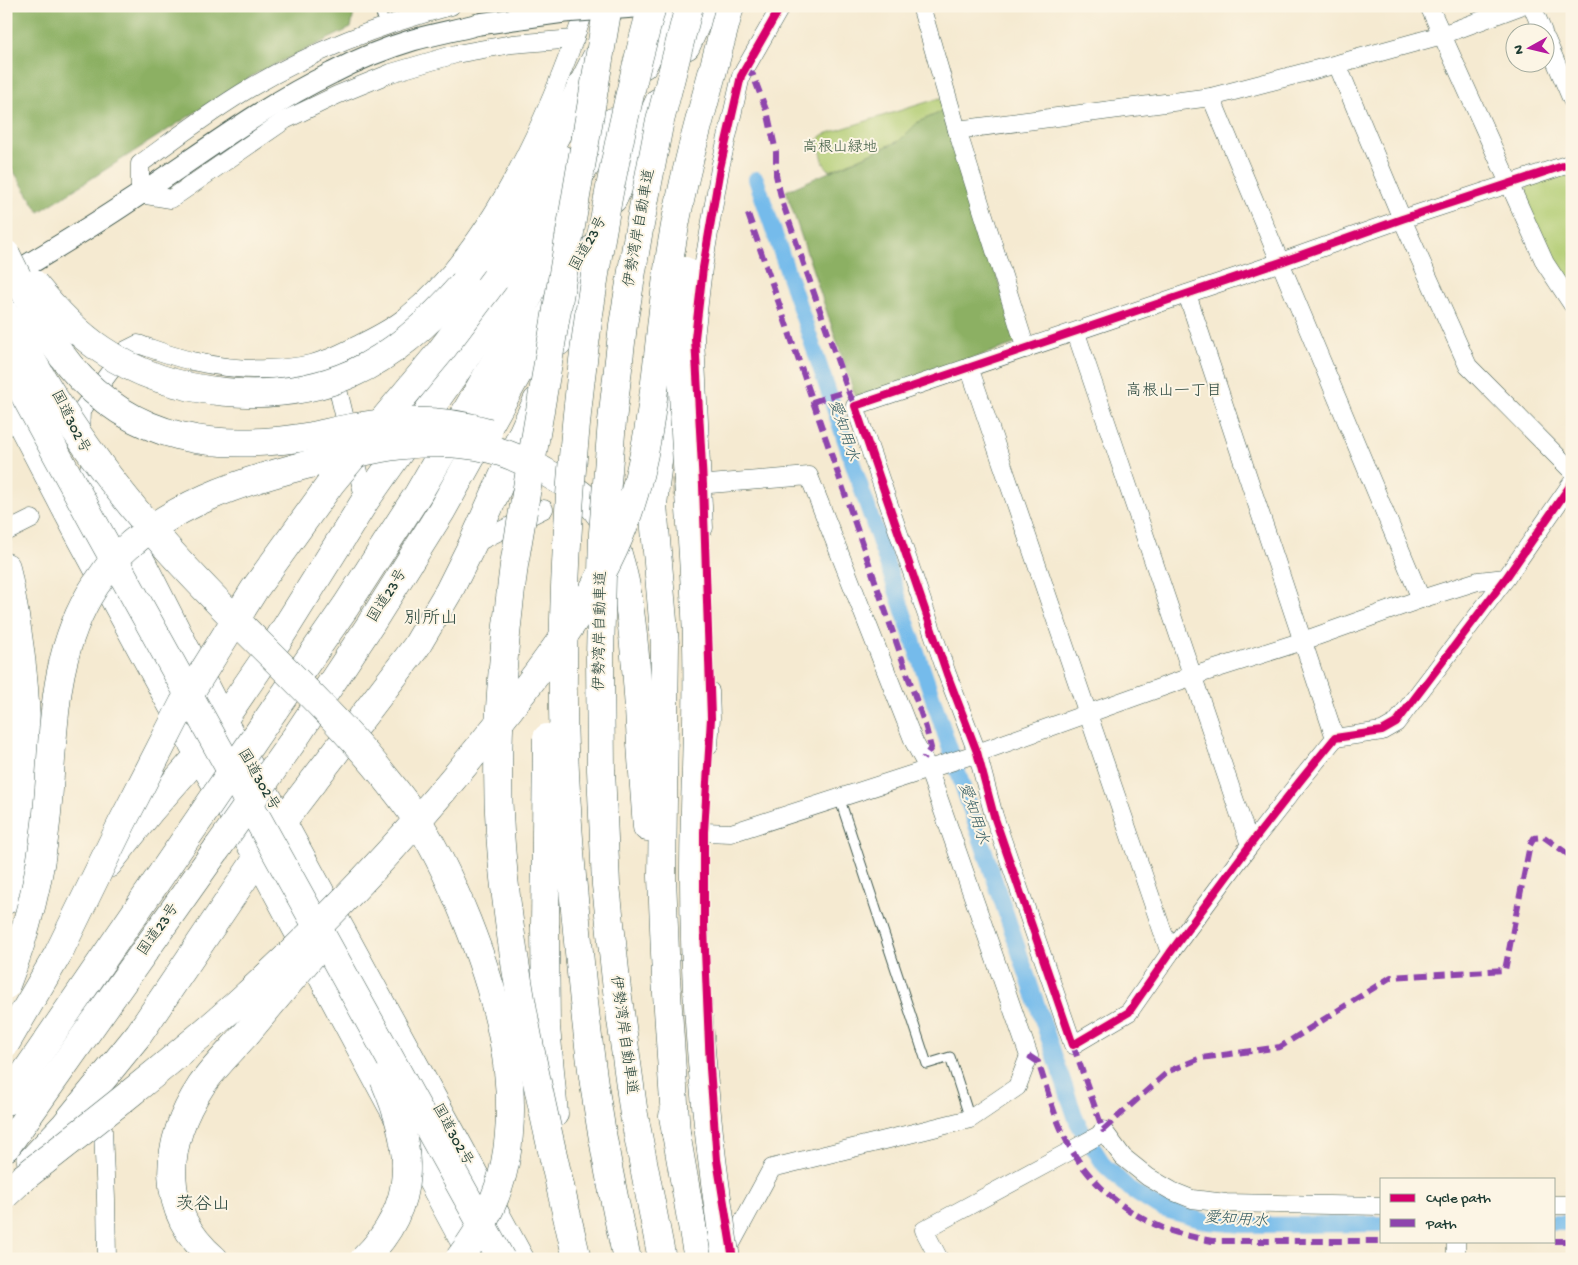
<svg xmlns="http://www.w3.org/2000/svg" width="1578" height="1265" font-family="'Gochi Hand','Klee One',sans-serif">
<rect width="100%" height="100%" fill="#fcf5e5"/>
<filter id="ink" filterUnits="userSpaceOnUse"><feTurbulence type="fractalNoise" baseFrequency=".02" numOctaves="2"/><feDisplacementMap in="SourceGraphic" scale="10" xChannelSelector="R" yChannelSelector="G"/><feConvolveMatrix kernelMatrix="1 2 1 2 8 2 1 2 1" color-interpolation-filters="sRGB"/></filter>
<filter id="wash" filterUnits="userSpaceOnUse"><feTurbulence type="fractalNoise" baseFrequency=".0096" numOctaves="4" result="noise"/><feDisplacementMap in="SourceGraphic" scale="20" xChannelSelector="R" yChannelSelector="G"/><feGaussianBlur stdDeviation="1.12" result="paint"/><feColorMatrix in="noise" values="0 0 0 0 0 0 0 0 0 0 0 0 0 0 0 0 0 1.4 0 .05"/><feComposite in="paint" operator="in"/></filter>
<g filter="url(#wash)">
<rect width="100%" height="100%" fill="#f5ead1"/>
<g fill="#b1cc72" stroke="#688453">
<path d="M940,98L944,111L918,122L899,141L830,171L824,164L818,141L822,135Z"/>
<path d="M1572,169V287C1550,261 1537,228 1523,197L1529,183Z"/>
</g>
<g fill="#8cb064" stroke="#56764c">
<path d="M6,6H355L351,28L257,73L39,212L6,159Z"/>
<path d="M944,111L1017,339L1015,344L856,398L786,191L899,141L918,122Z"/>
</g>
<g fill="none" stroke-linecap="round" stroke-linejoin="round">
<g stroke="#74bbeb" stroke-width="16">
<path d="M756,179L1077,1122L1104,1165L1132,1191L1159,1208L1208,1222L1244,1225L1382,1224"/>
<path d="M1554,1223H1572"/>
</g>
</g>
</g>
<g filter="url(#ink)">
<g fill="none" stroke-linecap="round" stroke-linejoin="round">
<path stroke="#cac7b2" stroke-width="18" stroke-dasharray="18 9" stroke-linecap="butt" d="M645,490L697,485"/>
<defs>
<g id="service">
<path d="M379,6L385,27"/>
<path d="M839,797L927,1064L950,1057L970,1119"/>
</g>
<g id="minor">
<path d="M451,6C383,24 311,52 250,88C211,111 176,138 140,164V194L171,199L285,120L337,95L391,73L456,54L512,44L575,39"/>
<path d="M921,6L957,130L1026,349"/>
<path d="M1429,6L1545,263L1572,304"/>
<path d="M1532,6L1543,32"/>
<path d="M1546,39L1572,100"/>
<path d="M1337,64L1402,219L1468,366L1572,471"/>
<path d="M1211,97L1421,599"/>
<path d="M957,130L1211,97L1337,64L1442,35L1520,6"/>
<path d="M1572,163L1402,219L1281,262L855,406L947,674L977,752L994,816L1073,1045L1129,1012L1170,953L1250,845L1300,781L1335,738L1382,731L1396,723L1506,578L1572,483"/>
<path d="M1187,294L1335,738"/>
<path d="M1076,333L1250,845"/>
<path d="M969,367L1170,953"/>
<path d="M333,369L365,501"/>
<path d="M80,437L81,411L126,350L138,344C156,350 174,357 192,361C227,369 265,372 301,366C323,362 337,355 357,345C373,337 392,328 406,316C494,244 550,112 586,6"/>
<path d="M697,485L809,476L914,742L928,768L1029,1056L1017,1087L970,1119L772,1168L731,1244"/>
<path d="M704,528L695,338L703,268L720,168L741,76L781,6"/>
<path d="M6,532L32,519"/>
<path d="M472,545L544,509"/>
<path d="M6,694L8,761L6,779"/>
<path d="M709,745L711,718L710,691"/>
<path d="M704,832L731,833L969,756L1193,676L1303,641L1421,599L1478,581L1506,578"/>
<path d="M102,1109L106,1199L107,1259"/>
<path d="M1554,1205H1572"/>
<path d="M939,1259L924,1230L1072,1150L1099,1135L1103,1130L1123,1157L1148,1177L1172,1191L1192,1199L1226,1203L1382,1206"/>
<path d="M1456,1259V1241"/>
</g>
<path id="tertiary" d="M6,278C47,253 88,229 128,202C196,158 259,108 332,73C357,60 386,48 413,40C434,34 457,30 479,24"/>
<g id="trunk">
<path d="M686,46L704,6"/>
<path d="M643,65L673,6"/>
<path d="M613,199L659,102"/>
<path d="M6,296L26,335"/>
<path d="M558,342L593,249"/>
<path d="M6,394L78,532L199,755L258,857L474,1259"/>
<path d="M94,469L222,720L282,822L520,1259"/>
<path d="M274,710L346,606L418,494L510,336L550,251"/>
<path d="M293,741L370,625L442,510L558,301"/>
<path d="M108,864L150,811L199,755L278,640L365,501L460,366L613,122"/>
<path d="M6,1101L202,815"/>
<path d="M6,1147L219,846"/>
<path d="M31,1161L65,1125L139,1034L282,822L416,647L449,591L472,545L537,401"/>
</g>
<g id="motorway">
<path d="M495,279C521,240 544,202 561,159"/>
<path d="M464,283C516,213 557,136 596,58"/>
<path d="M666,391L653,505L665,644L662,877L666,978L676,1134"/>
<path d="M540,469C559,480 582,492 596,509C631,552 635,654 639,709C641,748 644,787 647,827"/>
<path d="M6,567C14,607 21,647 24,688C30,758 23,832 6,900"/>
<path d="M545,927L546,1027L554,1114"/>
<path d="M673,1116L698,1259"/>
<path d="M6,1194L23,1178"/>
<path d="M214,1259C158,1211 163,1144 201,1086C214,1067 231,1051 246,1034"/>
</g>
</defs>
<use href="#service" stroke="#3f574c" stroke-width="11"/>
<use href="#minor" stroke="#3f574c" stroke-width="19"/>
<use href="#tertiary" stroke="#3f574c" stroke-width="23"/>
<use href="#trunk" stroke="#3f574c" stroke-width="29"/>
<use href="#motorway" stroke="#3f574c" stroke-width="29"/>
<use href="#service" stroke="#fff" stroke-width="9"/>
<use href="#minor" stroke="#fff" stroke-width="18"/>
<use href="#tertiary" stroke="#fff" stroke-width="21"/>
<use href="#trunk" stroke="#fff" stroke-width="28"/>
<use href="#motorway" stroke="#fff" stroke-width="28"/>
<defs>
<path id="tertiary-bridge" d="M479,24L564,12L649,6"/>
<g id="trunk-bridge">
<path d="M202,815L274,710"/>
<path d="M219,846L293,741"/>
</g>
<g id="motorway-bridge">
<path d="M6,254C25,292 43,333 70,366C134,443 219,452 312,436C327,433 341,429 356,427C401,419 445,419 488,432"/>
<path d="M685,271C683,301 681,331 682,361C684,455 695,549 697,644C699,722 694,800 694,877C694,1005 706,1132 726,1259"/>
<path d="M34,284C54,309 75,332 102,350C171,397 276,407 353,373C397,353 433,319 464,283"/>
<path d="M6,315C24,346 40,377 60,407C90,455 125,499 162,542C241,633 341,713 411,811C434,844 452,884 467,921C497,997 521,1081 505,1163C498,1199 481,1230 459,1259"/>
<path d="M6,361L95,525L501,1259"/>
<path d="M545,927L547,738"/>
<path d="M6,985C26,934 40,878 46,823C55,742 48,657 95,586C103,575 110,563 120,554C170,505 240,482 306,465C366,450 429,434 490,449C507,453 524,461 540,469"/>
<path d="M246,1034L321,944"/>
<path d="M6,1043L58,954L122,823L183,704L254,590L331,483L440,352L495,279"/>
<path d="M23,1178C96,1121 169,1064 239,1002C333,917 419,823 498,724C546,663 596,598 624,525C658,434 656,337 672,243C685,163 710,85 730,6"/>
<path d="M364,1259C420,1204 413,1146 384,1079"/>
<path d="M577,1259C544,1118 510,977 500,832C494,743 503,653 514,565L608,6"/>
<path d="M627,1259C614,1201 603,1143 594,1084C586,1029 581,974 576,920C568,838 562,755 563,672C565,447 593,223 652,6"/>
<path d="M662,1259L634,1115L617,990L606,885L601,770L600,657L603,533L612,421L623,325L638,235L659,125L689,6"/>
</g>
</defs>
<use href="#tertiary-bridge" stroke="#3f574c" stroke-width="23" stroke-linecap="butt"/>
<use href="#trunk-bridge" stroke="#3f574c" stroke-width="29" stroke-linecap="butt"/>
<use href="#motorway-bridge" stroke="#3f574c" stroke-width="29" stroke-linecap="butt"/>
<use href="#tertiary-bridge" stroke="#fff" stroke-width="21"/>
<use href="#trunk-bridge" stroke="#fff" stroke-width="28"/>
<use href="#motorway-bridge" stroke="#fff" stroke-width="28"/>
<g stroke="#8e44ad" stroke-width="6" stroke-dasharray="12 6" stroke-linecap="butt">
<path d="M745,68L753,75L768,115L776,152V175L782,201L848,391L855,406"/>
<path d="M748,214L926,728L931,748L923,759"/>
<path d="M812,402L848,391"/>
<path d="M1073,1045L1103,1130L1169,1071L1201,1058L1280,1047L1391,977L1505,970L1530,845L1534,838L1544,837L1572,857"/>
<path d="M1029,1056L1038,1062C1046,1085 1052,1109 1062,1131C1079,1171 1114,1206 1154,1224C1172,1233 1193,1237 1212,1241H1382"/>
<path d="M1554,1241H1572"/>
</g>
<defs>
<g id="cycleway">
<path d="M1572,163L1402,219L1281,262L855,406L947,674L977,752L994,816L1073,1045L1129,1012L1170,953L1250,845L1300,781L1335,738L1382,731L1396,723L1506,578L1572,483"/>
<path d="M733,1259L717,1160L710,1068L704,927V832L711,718L703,485L695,338L703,268L720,168L741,76L781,6"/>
</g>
</defs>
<use href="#cycleway" stroke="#fcf5e5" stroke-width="11"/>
<use href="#cycleway" stroke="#d6006c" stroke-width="8"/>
</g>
</g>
<g text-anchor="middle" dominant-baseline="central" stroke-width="4" stroke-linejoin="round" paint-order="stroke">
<g font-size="15" fill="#3c5a40" stroke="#fcf5e5">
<text x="840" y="148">高根山緑地</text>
</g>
<g font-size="15" fill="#1f3d34" stroke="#fcf5e5">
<text transform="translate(640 228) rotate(-80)">伊勢湾岸自動車道</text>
<text transform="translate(589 244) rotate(-61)">国道23号</text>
<text transform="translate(70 422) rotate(63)">国道302号</text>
<text transform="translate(388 596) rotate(-58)">国道23号</text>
<text transform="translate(601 631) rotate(-89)">伊勢湾岸自動車道</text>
<text transform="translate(258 780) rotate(60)">国道302号</text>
<text transform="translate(159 930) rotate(-55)">国道23号</text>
<text transform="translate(623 1035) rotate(82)">伊勢湾岸自動車道</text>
<text transform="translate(452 1135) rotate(61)">国道302号</text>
</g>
<g font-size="16" fill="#1f3d34" stroke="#fcf5e5">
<text x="1174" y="392">高根山一丁目</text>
</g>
<g font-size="16" font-style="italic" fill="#345c62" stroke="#fcf5e5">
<text transform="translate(842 431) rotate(71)">愛知用水</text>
<text transform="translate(972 814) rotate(71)">愛知用水</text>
<text transform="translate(1236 1221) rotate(4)">愛知用水</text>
</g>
<g font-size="18" fill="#1f3d34" stroke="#fcf5e5">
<text x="431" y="619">別所山</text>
<text x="203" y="1205">茨谷山</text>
</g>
</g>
<rect width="1578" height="1265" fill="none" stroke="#fcf5e5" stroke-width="25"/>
<rect x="1380" y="1178" width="175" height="65" fill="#fcf5e5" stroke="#a4ab9e"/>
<rect x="1390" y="1194" width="25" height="8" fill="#d6006c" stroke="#a4ab9e"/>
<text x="1426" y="1202" font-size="15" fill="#1f3d34">Cycle path</text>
<rect x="1390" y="1219" width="25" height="8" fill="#8e44ad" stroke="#a4ab9e"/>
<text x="1426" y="1228" font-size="15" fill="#1f3d34">Path</text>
<g transform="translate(1530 48) rotate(262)"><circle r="24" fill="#fcf5e5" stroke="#a4ab9e"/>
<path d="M0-4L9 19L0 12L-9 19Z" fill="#b5179e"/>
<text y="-8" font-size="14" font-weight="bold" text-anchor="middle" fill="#1f3d34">N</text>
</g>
</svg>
